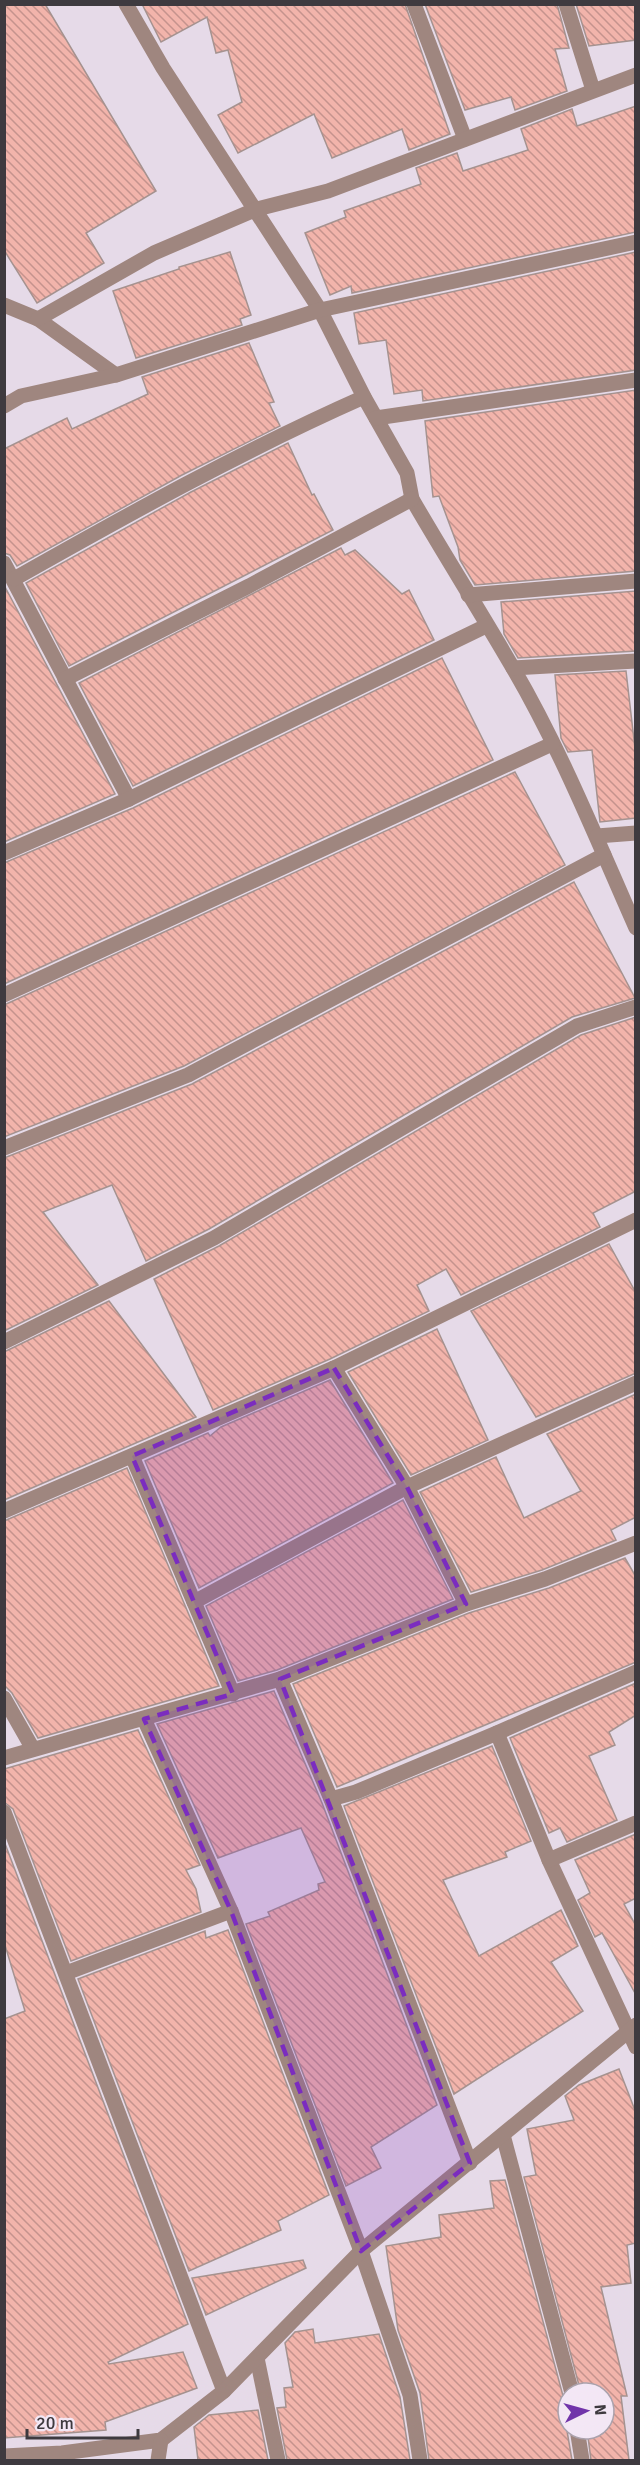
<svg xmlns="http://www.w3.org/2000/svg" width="640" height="2465" font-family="Signika,sans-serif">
<defs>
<pattern id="building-back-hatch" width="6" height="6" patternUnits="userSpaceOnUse" patternTransform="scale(1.5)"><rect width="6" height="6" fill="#f2b4ab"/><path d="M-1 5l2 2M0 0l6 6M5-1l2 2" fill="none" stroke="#c5938d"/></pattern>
</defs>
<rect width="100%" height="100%" fill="#e6dae8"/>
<g fill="url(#building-back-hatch)" stroke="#a5928f" stroke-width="1.5">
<path d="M4,4H45L156,191L86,233L104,263L37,303L4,250Z"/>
<path d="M142,4H405L450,134L409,150L402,129L332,158L314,114L238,153L218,115L242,102L228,50L216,53L207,17L161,42Z"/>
<path d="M425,4H557L569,48L555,49L567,91L515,110L511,97L465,110Z"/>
<path d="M576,4H636V40L589,46Z"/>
<path d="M636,106V232L352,293L351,286L330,295L305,233L346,217L344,211L421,184L416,168L457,153L463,171L528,150L521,129L572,109L577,126Z"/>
<path d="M230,252L251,315L240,319L242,325L136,358L113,291L179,269V267Z"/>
<path d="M636,252V370L423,401L422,390L394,394L386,340L359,344L354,313Z"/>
<path d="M249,343L274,402L269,403L280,426L182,475L17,566L10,555L4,553V449L67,418L72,429L148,394L142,377Z"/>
<path d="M636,390V571L475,585L460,560L458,547L439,496L433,497L425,421Z"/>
<path d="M288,443L312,495L314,494L333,530L69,666L26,583L191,492Z"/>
<path d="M341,548L345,555L355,550L402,594L409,590L434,640L133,786L79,683Z"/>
<path d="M4,585L115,794L4,842Z"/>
<path d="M636,591V651L518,658L504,634L501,602Z"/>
<path d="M442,658L493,760L4,984V863L133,808Z"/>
<path d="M626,671L636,757V818L600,822L592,750L568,752L561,738L555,675Z"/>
<path d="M515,772L565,865L184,1066L4,1137V1005Z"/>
<path d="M574,882L635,998L572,1017L209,1229L146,1261L112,1185L43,1212L98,1285L4,1331V1158L192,1084Z"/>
<path d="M636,1017V1191L593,1213L600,1227L461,1295L446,1269L417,1285L429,1311L330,1359L213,1410L154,1279L219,1246L581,1035Z"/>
<path d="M609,1244L636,1293V1373L536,1417L471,1311Z"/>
<path d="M109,1301L196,1417L4,1500V1352Z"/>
<path d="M437,1329L488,1440L411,1475L348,1372Z"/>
<path d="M330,1380L393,1483L199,1588L145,1461L208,1433L210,1436L221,1427Z"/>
<path d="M636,1394V1517L611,1530L616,1540L542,1570L471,1592L420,1492L496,1457L524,1518L581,1491L547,1434Z"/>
<path d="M127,1468L219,1686L38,1738L12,1693L4,1685V1521Z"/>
<path d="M403,1500L453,1599L277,1670L238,1681L206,1606Z"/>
<path d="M625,1558L636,1577V1662L337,1787L293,1684L469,1613L549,1588Z"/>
<path d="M636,1683V1715L609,1732L615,1745L589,1756L617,1820L567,1842L560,1828L549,1833L510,1738Z"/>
<path d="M274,1691L322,1803L437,2105L371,2147L381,2168L346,2186L246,1924L270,1916L268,1912L319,1890L318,1884L325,1882L301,1828L218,1858L157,1724Z"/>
<path d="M138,1730L200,1865L186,1870L196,1889L201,1912L71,1961L13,1809L4,1802V1769Z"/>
<path d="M492,1746L531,1841L505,1852L507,1857L443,1880L479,1956L561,1910L578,1946L551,1962L583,2011L454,2094L344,1806Z"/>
<path d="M636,1834V1898L624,1904L636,1926V1995L602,1933L595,1937L578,1900L590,1893L575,1860Z"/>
<path d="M4,1841L188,2324L108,2362L109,2364L183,2352L197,2388L105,2422L106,2430L4,2438V2019L25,2011L4,1942Z"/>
<path d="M228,1930L329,2195L278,2221L281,2230L189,2271L78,1979L205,1931L206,1938Z"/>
<path d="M619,2069L636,2113V2243L627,2245L631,2283L601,2287L627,2396H621L629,2460H591L587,2429H604V2393H581L524,2177L536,2175L527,2129L574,2120L565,2096L579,2085Z"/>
<path d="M505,2180L563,2396L568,2402L567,2431L572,2460H429L420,2393L398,2330L386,2246L441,2237L439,2215L494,2208L490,2181Z"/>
<path d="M303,2260L306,2268L206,2315L192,2278Z"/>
<path d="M313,2329L315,2343L379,2334L400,2397L410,2460H287L277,2408L286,2407L284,2388L293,2387L285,2343L295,2332Z"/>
<path d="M258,2410L268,2460H198L194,2427L209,2415Z"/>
</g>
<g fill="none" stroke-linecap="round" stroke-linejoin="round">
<g stroke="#9f867f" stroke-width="15">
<path d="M126,4L163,68L320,310L364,397L407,473L412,499C445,556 480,611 513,668C561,750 597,840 636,928"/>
<path d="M414,4L465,139"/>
<path d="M566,4L593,90"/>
<path d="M4,305L38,319L116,375"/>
<path d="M38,319L154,253L257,209L328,191L636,75"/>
<path d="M4,406L21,396L116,375L320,310L636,242"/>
<path d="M376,418L636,380"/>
<path d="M4,563L129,799"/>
<path d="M14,579C129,514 242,451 364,397"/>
<path d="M468,595L636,581"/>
<path d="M513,668L636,661"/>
<path d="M65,679L249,586L412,499"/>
<path d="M597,836L636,833"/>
<path d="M4,853L129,799L486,626"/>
<path d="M4,995L552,744"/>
<path d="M4,1148L188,1075L604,855"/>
<path d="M4,1342L214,1238L577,1026L636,1007"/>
<path d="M334,1368L407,1487L466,1604"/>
<path d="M132,1456L233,1694"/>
<path d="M4,1511L334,1368L636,1220"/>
<path d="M194,1602L407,1487L636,1383"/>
<path d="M280,1679L331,1799L470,2163"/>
<path d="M4,1698L33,1749"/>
<path d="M144,1719L231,1911L361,2251L410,2395L420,2460"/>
<path d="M497,1733L549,1860L636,2047"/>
<path d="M4,1758L280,1679L466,1604L545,1579L636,1543"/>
<path d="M331,1799L356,1792L497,1733L636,1672"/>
<path d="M4,1812L224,2391"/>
<path d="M549,1860L636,1823"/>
<path d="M66,1973L231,1911"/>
<path d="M503,2135L572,2393"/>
<path d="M257,2358L278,2460"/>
<path d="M577,2429L582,2460"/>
<path d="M4,2456L62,2453L161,2440L224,2391L361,2251L636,2025"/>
<path d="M158,2460L161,2440"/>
</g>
</g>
<path fill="#7b2cbf" fill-opacity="0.2" stroke="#7b2cbf" stroke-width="4.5" stroke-dasharray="12 8" stroke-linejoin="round" d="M334,1368L407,1487L466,1604L280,1679L470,2163L361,2251L231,1911L144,1719L233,1694L132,1456Z"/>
<rect width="640" height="2465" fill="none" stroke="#3e3a3f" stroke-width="12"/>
<g transform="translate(586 2411) rotate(85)"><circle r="28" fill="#f3e7f5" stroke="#aba2ac" stroke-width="1.5"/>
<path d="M0-4.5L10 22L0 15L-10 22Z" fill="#7134aa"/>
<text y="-9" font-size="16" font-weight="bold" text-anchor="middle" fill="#3e3a3f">N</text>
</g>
<path d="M27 2429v9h111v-9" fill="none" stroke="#3e3a3f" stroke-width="3"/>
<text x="36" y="2429" font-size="18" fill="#3e3a3f" stroke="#f3e7f5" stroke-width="4.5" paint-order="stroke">20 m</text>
</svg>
